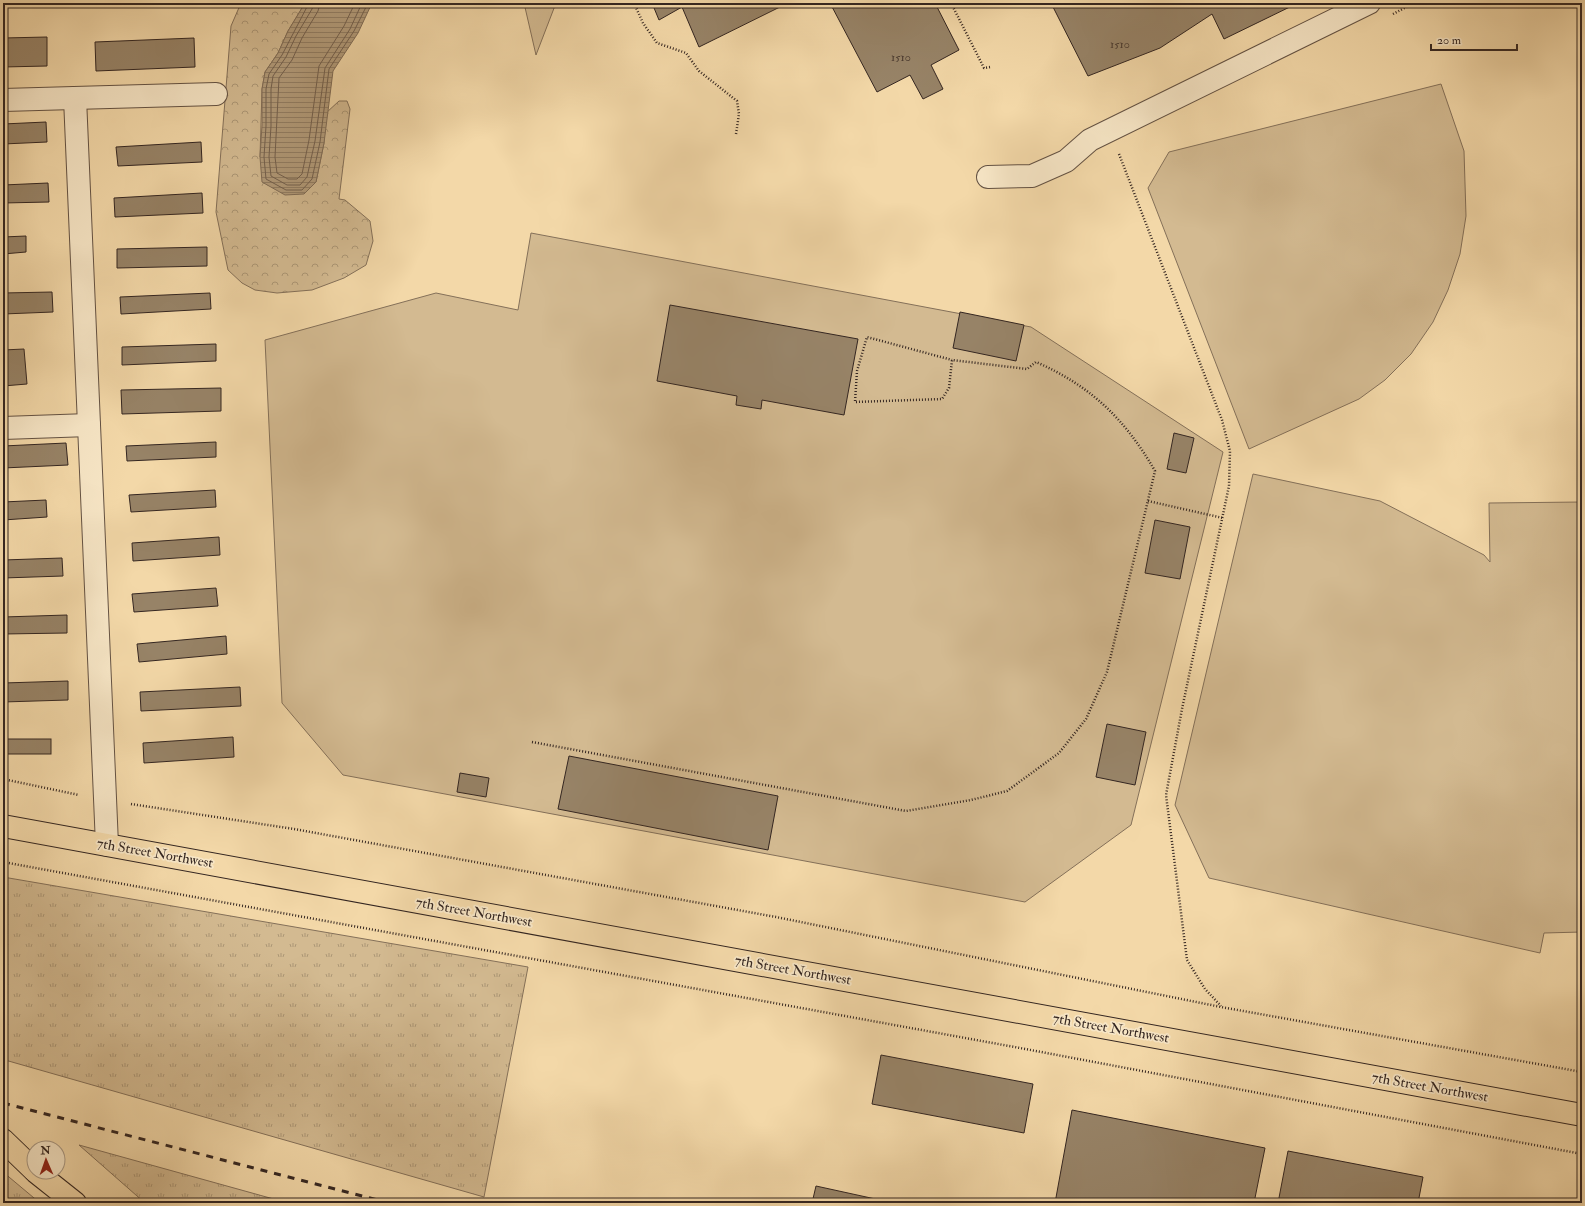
<svg xmlns="http://www.w3.org/2000/svg" width="1585" height="1206" font-family="'IM FELL Double Pica',serif">
<defs>
<pattern id="grass-tufts" width="24" height="20" patternUnits="userSpaceOnUse"><rect width="24" height="20" fill="#d3ba91"/><path d="M3 7l-1-3M5 7V3M7 7l1-3M15 17l-1-3M17 17v-4M19 17l1-3" fill="none" stroke="#ac9776"/></pattern>
<pattern id="forest-crowns" width="20" height="18" patternUnits="userSpaceOnUse"><rect width="20" height="18" fill="#d3ba91"/><path d="M2 6a3 3 0 1 1 6 0M12 15a3 3 0 1 1 6 0" fill="none" stroke="#ac9776"/></pattern>
<pattern id="water-rules" width="6" height="5" patternUnits="userSpaceOnUse"><rect width="6" height="5" fill="#b29b7a"/><path d="M0 2.5h6" fill="none" stroke="#927e64"/></pattern>
</defs>
<rect width="100%" height="100%" fill="#f3d8a8"/>
<filter id="stains"><feTurbulence type="fractalNoise" baseFrequency=".005" numOctaves="4"/><feColorMatrix values="0 0 0 0 .2 0 0 0 0 .09 0 0 0 0 .02 0 0 0 .5 -.17"/></filter>
<radialGradient id="worn" r=".72"><stop offset=".6" stop-color="#630" stop-opacity="0"/><stop offset="1" stop-color="#630" stop-opacity=".3"/></radialGradient>
<g fill="url(#grass-tufts)" stroke="#847059">
<path d="M3,877L528,967L484,1197L5,1060L3,1055Z"/>
<path d="M79,1145L288,1203H145Z"/>
<path d="M3,1172L40,1203H3Z"/>
</g>
<path fill="url(#forest-crowns)" stroke="#847059" d="M241,3H305L288,31L278,53L265,72L262,89L260,157L316,182L324,143L326,113L339,101H347L350,109L339,199L345,200L370,221L373,241L366,265L344,278L312,290L277,293L255,290L242,283L228,270L216,212L231,26Z"/>
<g fill="#d3ba91" stroke="#847059">
<path d="M524,3H556L536,55Z"/>
<path d="M1441,84L1464,151L1466,216L1460,254L1448,290L1433,322L1411,354L1385,380L1359,399L1249,449L1148,188L1169,152Z"/>
<path d="M531,233L1031,327L1223,452L1131,825L1025,902L343,775L282,703L265,340L436,293L518,310Z"/>
<path d="M1253,474L1380,501L1484,555L1490,562L1489,503L1582,502V932L1544,933L1540,953L1209,878L1175,805Z"/>
</g>
<path fill="url(#water-rules)" stroke="#806c56" d="M305,3H372L358,33L333,71L324,143L316,182L304,194L285,195L262,182L260,157L262,125V89L265,72L278,53L288,31Z"/>
<g fill="none" stroke-linecap="round" stroke-linejoin="round">
<g stroke="#73604e" stroke-width="1">
<path d="M309,3L282,55L269,74L266,89V126L264,157L266,179L286,190H302L312,179L320,142L329,69L354,31L368,3"/>
<path d="M314,3L312,9L296,36L286,57L273,76L271,89V126L269,157L271,176L287,185H300L307,177L315,141L325,68L350,29L362,3"/>
<path d="M320,3L318,11L302,38L292,60L279,78L275,157L277,173L288,179H297L302,174L309,140L319,66L344,26L355,3"/>
</g>
</g>
<g fill="#978367" stroke="#342621">
<path d="M652,3H788L699,47L682,7L659,20Z"/>
<path d="M830,3H935L959,50L931,65L943,89L923,99L910,75L877,92Z"/>
<path d="M1051,3H1298L1224,39L1212,14L1160,48L1088,76Z"/>
<path d="M47,37V66L3,67V38Z"/>
<path d="M194,38L195,67L96,71L95,42Z"/>
<path d="M46,122L47,142L3,144V124Z"/>
<path d="M201,142L202,162L118,166L116,147Z"/>
<path d="M48,183L49,202L3,203V185Z"/>
<path d="M202,193L203,213L115,217L114,198Z"/>
<path d="M26,236V252L3,254V237Z"/>
<path d="M207,247V266L117,268V249Z"/>
<path d="M52,292L53,312L3,314V293Z"/>
<path d="M210,293L211,309L121,314L120,297Z"/>
<path d="M670,305L858,339L844,415L762,400L761,409L736,405L737,396L657,381Z"/>
<path d="M960,312L1024,325L1016,361L953,348Z"/>
<path d="M216,344V361L122,365V347Z"/>
<path d="M24,349L27,384L3,386V350Z"/>
<path d="M221,388V411L122,414L121,390Z"/>
<path d="M1174,433L1194,438L1186,473L1167,469Z"/>
<path d="M216,442V457L127,461L126,446Z"/>
<path d="M66,443L68,465L3,468V446Z"/>
<path d="M215,490L216,507L131,512L129,495Z"/>
<path d="M46,500L47,517L3,520V502Z"/>
<path d="M1155,520L1190,527L1180,579L1145,573Z"/>
<path d="M219,537L220,555L133,561L132,543Z"/>
<path d="M62,558L63,576L3,578V560Z"/>
<path d="M216,588L218,606L134,612L132,594Z"/>
<path d="M67,615V633L3,634V617Z"/>
<path d="M226,636L227,654L139,662L137,644Z"/>
<path d="M68,681V700L3,702V683Z"/>
<path d="M240,687L241,706L141,711L140,692Z"/>
<path d="M1107,724L1146,732L1135,785L1096,777Z"/>
<path d="M233,737L234,757L144,763L143,743Z"/>
<rect x="3" y="739" width="48" height="15"/>
<path d="M569,756L778,796L768,850L558,809Z"/>
<path d="M460,773L489,778L486,797L457,792Z"/>
<path d="M881,1055L1033,1084L1024,1133L872,1104Z"/>
<path d="M1072,1110L1265,1148L1254,1203H1055Z"/>
<path d="M1288,1151L1423,1177L1418,1203H1278Z"/>
<path d="M816,1186L880,1200V1203H812Z"/>
</g>
<g fill="none" stroke-linecap="round" stroke-linejoin="round">
<defs>
<g id="minor">
<path d="M75,98L107,845"/>
<path d="M3,100L216,94"/>
<path d="M988,177L1032,176L1066,161L1090,140L1369,3"/>
<path d="M3,428L89,425"/>
</g>
<path id="major" d="M3,826L1582,1115"/>
<g id="highway">
<path d="M3,1140L34,1170"/>
<path d="M36,1172L75,1203"/>
</g>
</defs>
<use href="#minor" stroke="#645243" stroke-width="24"/>
<use href="#major" stroke="#342621" stroke-width="24"/>
<use href="#highway" stroke="#342621" stroke-width="24"/>
<g stroke="#342621" stroke-width="2.5" stroke-dasharray="1 2" stroke-linecap="butt">
<path d="M634,3L643,23L657,43L686,53L699,71L737,101L739,114L736,134"/>
<path d="M951,3L984,68L990,67"/>
<path d="M1393,14L1414,3"/>
<path d="M1119,154L1222,420L1230,451L1229,486L1182,709L1166,795L1187,960L1205,989L1221,1006"/>
<path d="M1148,501L1223,518"/>
<path d="M532,742L906,811L971,800L1007,791L1059,753L1086,719L1107,672L1155,471C1125,419 1091,386 1036,362L1027,369L952,360L949,388L942,399L855,402L857,371L867,337L952,360"/>
<path d="M3,779L79,795"/>
<path d="M131,804L294,829L776,917L1221,1007L1582,1072"/>
<path d="M3,862L1020,1048L1582,1154"/>
</g>
<use href="#minor" stroke="#f7e6c6" stroke-width="22"/>
<use href="#major" stroke="#f3d8a8" stroke-width="22"/>
<use href="#highway" stroke="#f3d8a8" stroke-width="22"/>
<path stroke="#342621" stroke-width="3" stroke-dasharray="7 7" stroke-linecap="butt" d="M3,1103L389,1203"/>
</g>
<g text-anchor="middle" dominant-baseline="central" stroke-width="3.5" stroke-linejoin="round" paint-order="stroke">
<g font-size="12" fill="#4d3d32">
<text x="1120" y="44">1510</text>
<text x="901" y="57">1510</text>
</g>
<g font-size="14" fill="#342621" stroke="#f7e6c6">
<text transform="translate(155 853) rotate(10)">7th Street Northwest</text>
<text transform="translate(474 912) rotate(10)">7th Street Northwest</text>
<text transform="translate(793 970) rotate(10)">7th Street Northwest</text>
<text transform="translate(1111 1028) rotate(10)">7th Street Northwest</text>
<text transform="translate(1430 1087) rotate(10)">7th Street Northwest</text>
</g>
</g>
<rect width="1585" height="1206" fill="none" stroke="#f3d8a8" stroke-width="16"/>
<rect x="4" y="4" width="1577" height="1198" fill="none" stroke="#342621" stroke-width="2"/>
<rect x="8" y="8" width="1569" height="1190" fill="none" stroke="#342621"/>
<g transform="translate(46 1160) rotate(358)"><circle r="19" fill="#f7e6c6" stroke="#a99984"/>
<path d="M0-3L7 15L0 10L-7 15Z" fill="#8f2418"/>
<text y="-6" font-size="11" font-weight="bold" text-anchor="middle" fill="#342621">N</text>
</g>
<path d="M1431 44v6h86v-6" fill="none" stroke="#342621" stroke-width="2"/>
<text x="1437" y="44" font-size="12" fill="#342621" stroke="#f7e6c6" stroke-width="3" paint-order="stroke">20 m</text>
<rect width="100%" height="100%" filter="url(#stains)"/>
<rect width="100%" height="100%" fill="url(#worn)"/>
</svg>
